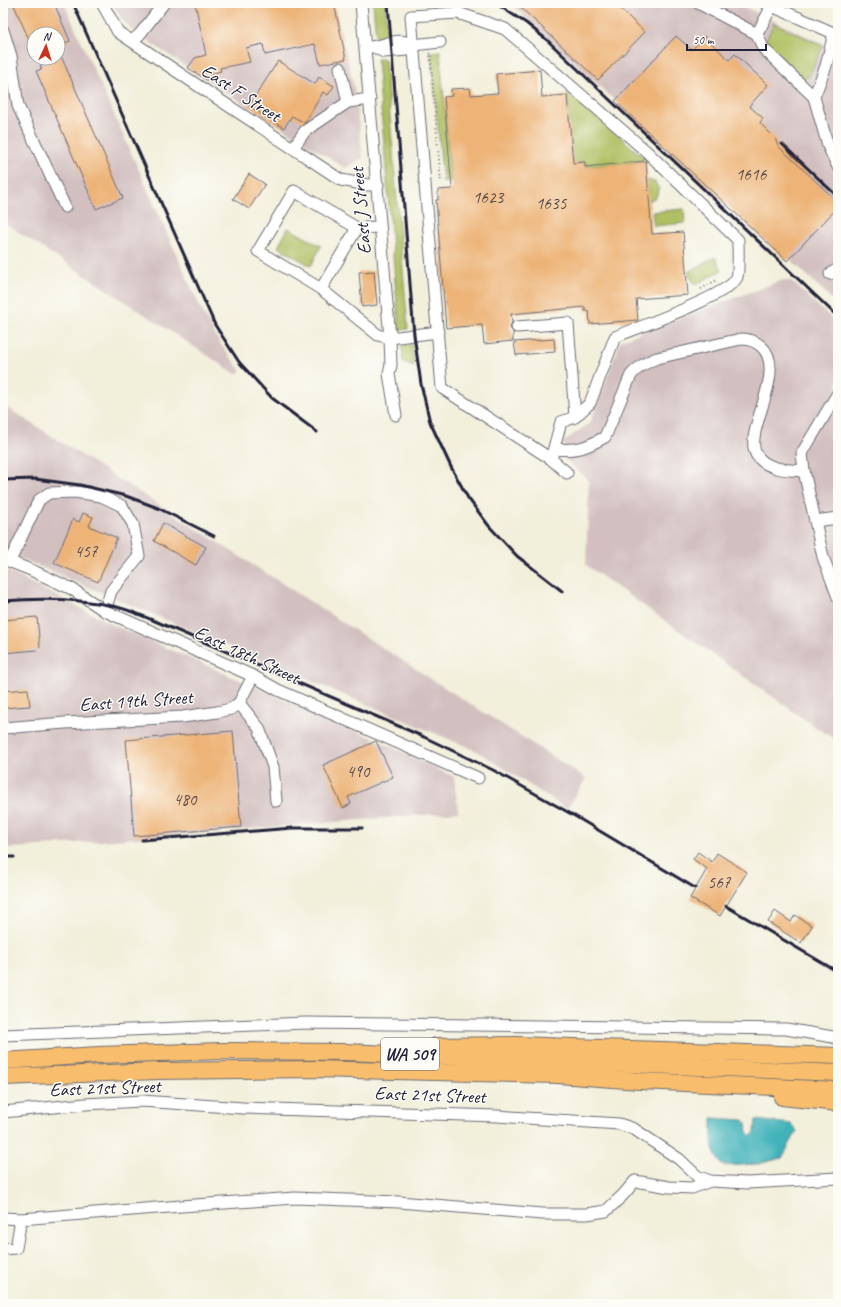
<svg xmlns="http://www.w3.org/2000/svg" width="841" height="1307" font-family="Caveat,sans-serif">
<rect width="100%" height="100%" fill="#fdfcf7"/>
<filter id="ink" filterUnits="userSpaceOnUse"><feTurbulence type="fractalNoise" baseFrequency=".025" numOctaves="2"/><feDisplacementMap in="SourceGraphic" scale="8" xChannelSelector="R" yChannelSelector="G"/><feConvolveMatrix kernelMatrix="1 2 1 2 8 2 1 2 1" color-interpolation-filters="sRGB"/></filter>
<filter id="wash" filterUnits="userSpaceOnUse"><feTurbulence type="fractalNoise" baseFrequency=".012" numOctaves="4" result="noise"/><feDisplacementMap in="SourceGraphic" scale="16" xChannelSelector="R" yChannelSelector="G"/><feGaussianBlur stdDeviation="0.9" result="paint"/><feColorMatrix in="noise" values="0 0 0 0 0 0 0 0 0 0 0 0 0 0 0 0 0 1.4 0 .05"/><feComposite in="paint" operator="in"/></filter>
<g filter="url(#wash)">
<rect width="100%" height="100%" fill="#f2efdb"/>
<g fill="#d2bfc0" fill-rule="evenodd">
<path d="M3,3H64L201,309L219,342L241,371L236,374L3,222ZM34,34H58V58H34Z"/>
<path d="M112,3H334L354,87L363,158L345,168L188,68L132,30L121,18Z"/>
<path d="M510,3H737L838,51V305L790,259L787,261Z"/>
<path d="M783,280L791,281L838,324V741L814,726L586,565L589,481L564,458L563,442L590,423L621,340Z"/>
<path d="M3,405L586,778L567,809L477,751L3,551Z"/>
<path d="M3,569L114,625L377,740L454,777L458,812L3,849Z"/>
</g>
<g fill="#afbf62" stroke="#68704e">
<path d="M373,3H385L388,39H383L376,37Z"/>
<path d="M774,23L823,46L809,76L803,79L769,47L766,40Z"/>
<path d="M440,51L451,182H443L431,52Z"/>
<path d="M377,59H385L408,329L399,330Z"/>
<path d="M569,94L647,160L646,161L585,167V162L573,163L567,95Z"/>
<path d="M647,180L655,182L659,189L656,197L649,201Z"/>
<path d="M684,209L685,223L654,226L652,212Z"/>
<path d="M288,228L321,246L311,266L278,247Z"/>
<path d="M715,257L722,270L695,285L688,272Z"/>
<path d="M412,344L414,366L403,362L402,345Z"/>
</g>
<path fill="#41b2ba" stroke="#326a7a" d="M712,1118L744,1120L746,1123L747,1132L751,1136L755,1132L756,1120L791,1124L797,1131L782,1158L758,1164L724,1166C709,1153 712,1136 712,1118Z"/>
<g id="blocks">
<g fill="#edb377">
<path d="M13,3H54L70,41L58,46V34H34V51Z"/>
<path d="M195,3H334L346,59L320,64L315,44L265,55L263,44L246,48L250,62L220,68L221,71L211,74L207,80L188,68L195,58L206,55Z"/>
<path d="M516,3H614L645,32L598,80Z"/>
<path d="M676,36L692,50L704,36L729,60L735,54L768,85L749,106L763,118L760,123L775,138L778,146L838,202V207L787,261L615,101Z"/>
<path d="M61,56L123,198L96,209L36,71L42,69L40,65Z"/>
<path d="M278,61L315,84L319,77L334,86L328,95L323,92L305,123L292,116L284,128L249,106Z"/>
<path d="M540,70L542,97L567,95L573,163L585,162V167L646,161L652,234L683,232L688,295L636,299L638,320L590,324L589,311H585V307L511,314L512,322L510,328L513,332V341L484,344L482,325L446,328L436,200H438V190L452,189L444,97L452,96L451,89L470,88L471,95L498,93L496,74Z"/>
<path d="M249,174L265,184L249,209L233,199Z"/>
<path d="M374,271L377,305L362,307L359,272Z"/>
<path d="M554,339L555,352L516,355L514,342Z"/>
<path d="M83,513L93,517L89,526L117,538L98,582L54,563L73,519L79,522Z"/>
<path d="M163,523L206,547L196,565L154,541Z"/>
<path d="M37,617L40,647L37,650L3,653V620Z"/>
<path d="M28,689L30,706L3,708V691Z"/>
<path d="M233,731L241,827L134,836L126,740Z"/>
<path d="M376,741L393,777L348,797L351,804L343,808L323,765Z"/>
<path d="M698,852L712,862L717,853L747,872L720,916L690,898L707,869L693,859Z"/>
<path d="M775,911L791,922L795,915L812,926L801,943L768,922Z"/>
</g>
</g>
</g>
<g filter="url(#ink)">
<use href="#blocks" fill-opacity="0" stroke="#6b6a73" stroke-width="1"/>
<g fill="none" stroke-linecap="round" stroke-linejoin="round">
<defs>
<g id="minor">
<path d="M102,3L118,32L200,87L341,180L368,185H378"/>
<path d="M361,3L390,338L391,365L389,374L396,415"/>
<path d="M698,3L757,34L763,48L814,97L828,146L838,167"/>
<path d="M765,3L838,35"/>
<path d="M3,30L11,56L18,106L65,207"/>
<path d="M757,34L772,6"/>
<path d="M132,41L140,34L164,3"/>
<path d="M370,47C384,46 399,36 413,45"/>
<path d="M374,47L384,52L407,50L413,45L440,42"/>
<path d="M340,68L348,102"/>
<path d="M814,97L826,66L834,33"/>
<path d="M293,148L305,131L348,102L370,99"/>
<path d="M357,228L321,289L258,251L294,191L357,228L380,227"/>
<path d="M830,274L838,269"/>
<path d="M321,289L378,335L390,338L438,332"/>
<path d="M517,327L568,323L575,417"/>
<path d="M838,393L802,453L804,471L823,557L838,597"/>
<path d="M554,449C578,451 585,448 605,437L631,375C639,366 646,362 657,358L741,339C749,339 755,341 761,346C790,371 739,436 758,457C769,470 788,470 804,471"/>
<path d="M551,459L561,422L575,417L590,403L615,337C636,328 731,295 737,277C739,272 738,248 738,240L646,151L505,29L458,13L411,16L442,388L551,459L567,473"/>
<path d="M815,521L838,518"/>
<path d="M3,559L31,570L72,589L105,611L253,676L278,690L478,778"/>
<path d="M10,561L39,500L49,493L75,492L101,496L122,506L133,524L139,556L111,591L105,611"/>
<path d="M239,703L259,728L273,767L276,801"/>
<path d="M3,728L65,723L183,717L217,712L231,709L239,703L253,676"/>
<path d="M3,1035L306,1023L786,1029L833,1037L838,1039"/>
<path d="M3,1112L85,1104L142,1101L243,1108L497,1116L619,1124L634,1129L679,1159L697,1176L710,1181L748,1183L838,1178"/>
<path d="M3,1218L21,1219L181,1206L295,1198L399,1202L542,1214H587L606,1211L623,1195L635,1181L669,1187L692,1188L710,1181"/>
<path d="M3,1249L16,1248L21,1219"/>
</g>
<g id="highway">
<path d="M436,1046L515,1045L838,1056"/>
<path d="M3,1061L98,1055L222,1051L345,1052L838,1073"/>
<path d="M3,1077L158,1071L314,1069L558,1075L640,1081L838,1090"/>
<path d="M782,1097L838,1103"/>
</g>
</defs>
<use href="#minor" stroke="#6b6a73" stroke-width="13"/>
<use href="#highway" stroke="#6b6a73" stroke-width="18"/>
<g stroke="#6b6a73" stroke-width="2" stroke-dasharray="1 3" stroke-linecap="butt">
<path d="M429,54L430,53L441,183"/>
<path d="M701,289L718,279"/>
</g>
<use href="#minor" stroke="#fff" stroke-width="11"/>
<use href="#highway" stroke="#f9be6d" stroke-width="16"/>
<g stroke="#22223b" stroke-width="3">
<path d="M73,3L215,325L239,362L272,398L317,432"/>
<path d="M388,3L414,335L421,384L430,422L451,467L468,498L489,526L517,556L562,591"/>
<path d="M495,3L526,23L547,40L838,317"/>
<path d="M835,3L838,10"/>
<path d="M782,144L838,197"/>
<path d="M3,480L35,479L80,485L126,496L158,508L214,536"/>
<path d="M3,601C41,598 80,598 117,607C130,610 142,616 155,621L424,737L493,770L573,815L695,888"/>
<path d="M142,840L293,828H362"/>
<path d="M3,857H14"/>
<path d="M726,906L838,972"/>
</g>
</g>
</g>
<g text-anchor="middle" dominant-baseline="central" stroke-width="3" stroke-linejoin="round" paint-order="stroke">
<g font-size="17" fill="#55464a">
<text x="751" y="174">1616</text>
<text x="488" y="197">1623</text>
<text x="551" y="203">1635</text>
<text x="86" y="551">457</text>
<text x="358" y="771">490</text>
<text x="185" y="799">480</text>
<text x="719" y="882">567</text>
</g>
<rect fill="#fdfcf7" stroke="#646373" stroke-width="1" x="381" y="1038" width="58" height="32" rx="3"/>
<g font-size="18" font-weight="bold" fill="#22223b">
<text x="410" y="1054">WA 509</text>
</g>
<g font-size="19" fill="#22223b" stroke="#fdfcf7">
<text transform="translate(241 93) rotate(33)">East F Street</text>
<text transform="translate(361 211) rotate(-95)">East J Street</text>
<text transform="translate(247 655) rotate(25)">East 18th Street</text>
<text transform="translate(136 701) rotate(-4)">East 19th Street</text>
<text transform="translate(105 1088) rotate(-2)">East 21st Street</text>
<text transform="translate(430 1095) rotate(2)">East 21st Street</text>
</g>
</g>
<rect width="841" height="1307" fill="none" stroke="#fdfcf7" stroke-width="16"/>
<g transform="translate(46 46) rotate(4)"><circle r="19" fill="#fdfcf7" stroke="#a5a5ac"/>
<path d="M0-3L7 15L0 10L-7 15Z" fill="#c8321e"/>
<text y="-6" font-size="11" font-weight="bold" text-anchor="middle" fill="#22223b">N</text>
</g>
<path d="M687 44v6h79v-6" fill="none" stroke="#22223b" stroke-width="2"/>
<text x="693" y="44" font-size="12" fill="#22223b" stroke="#fdfcf7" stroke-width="3" paint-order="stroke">50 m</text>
</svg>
